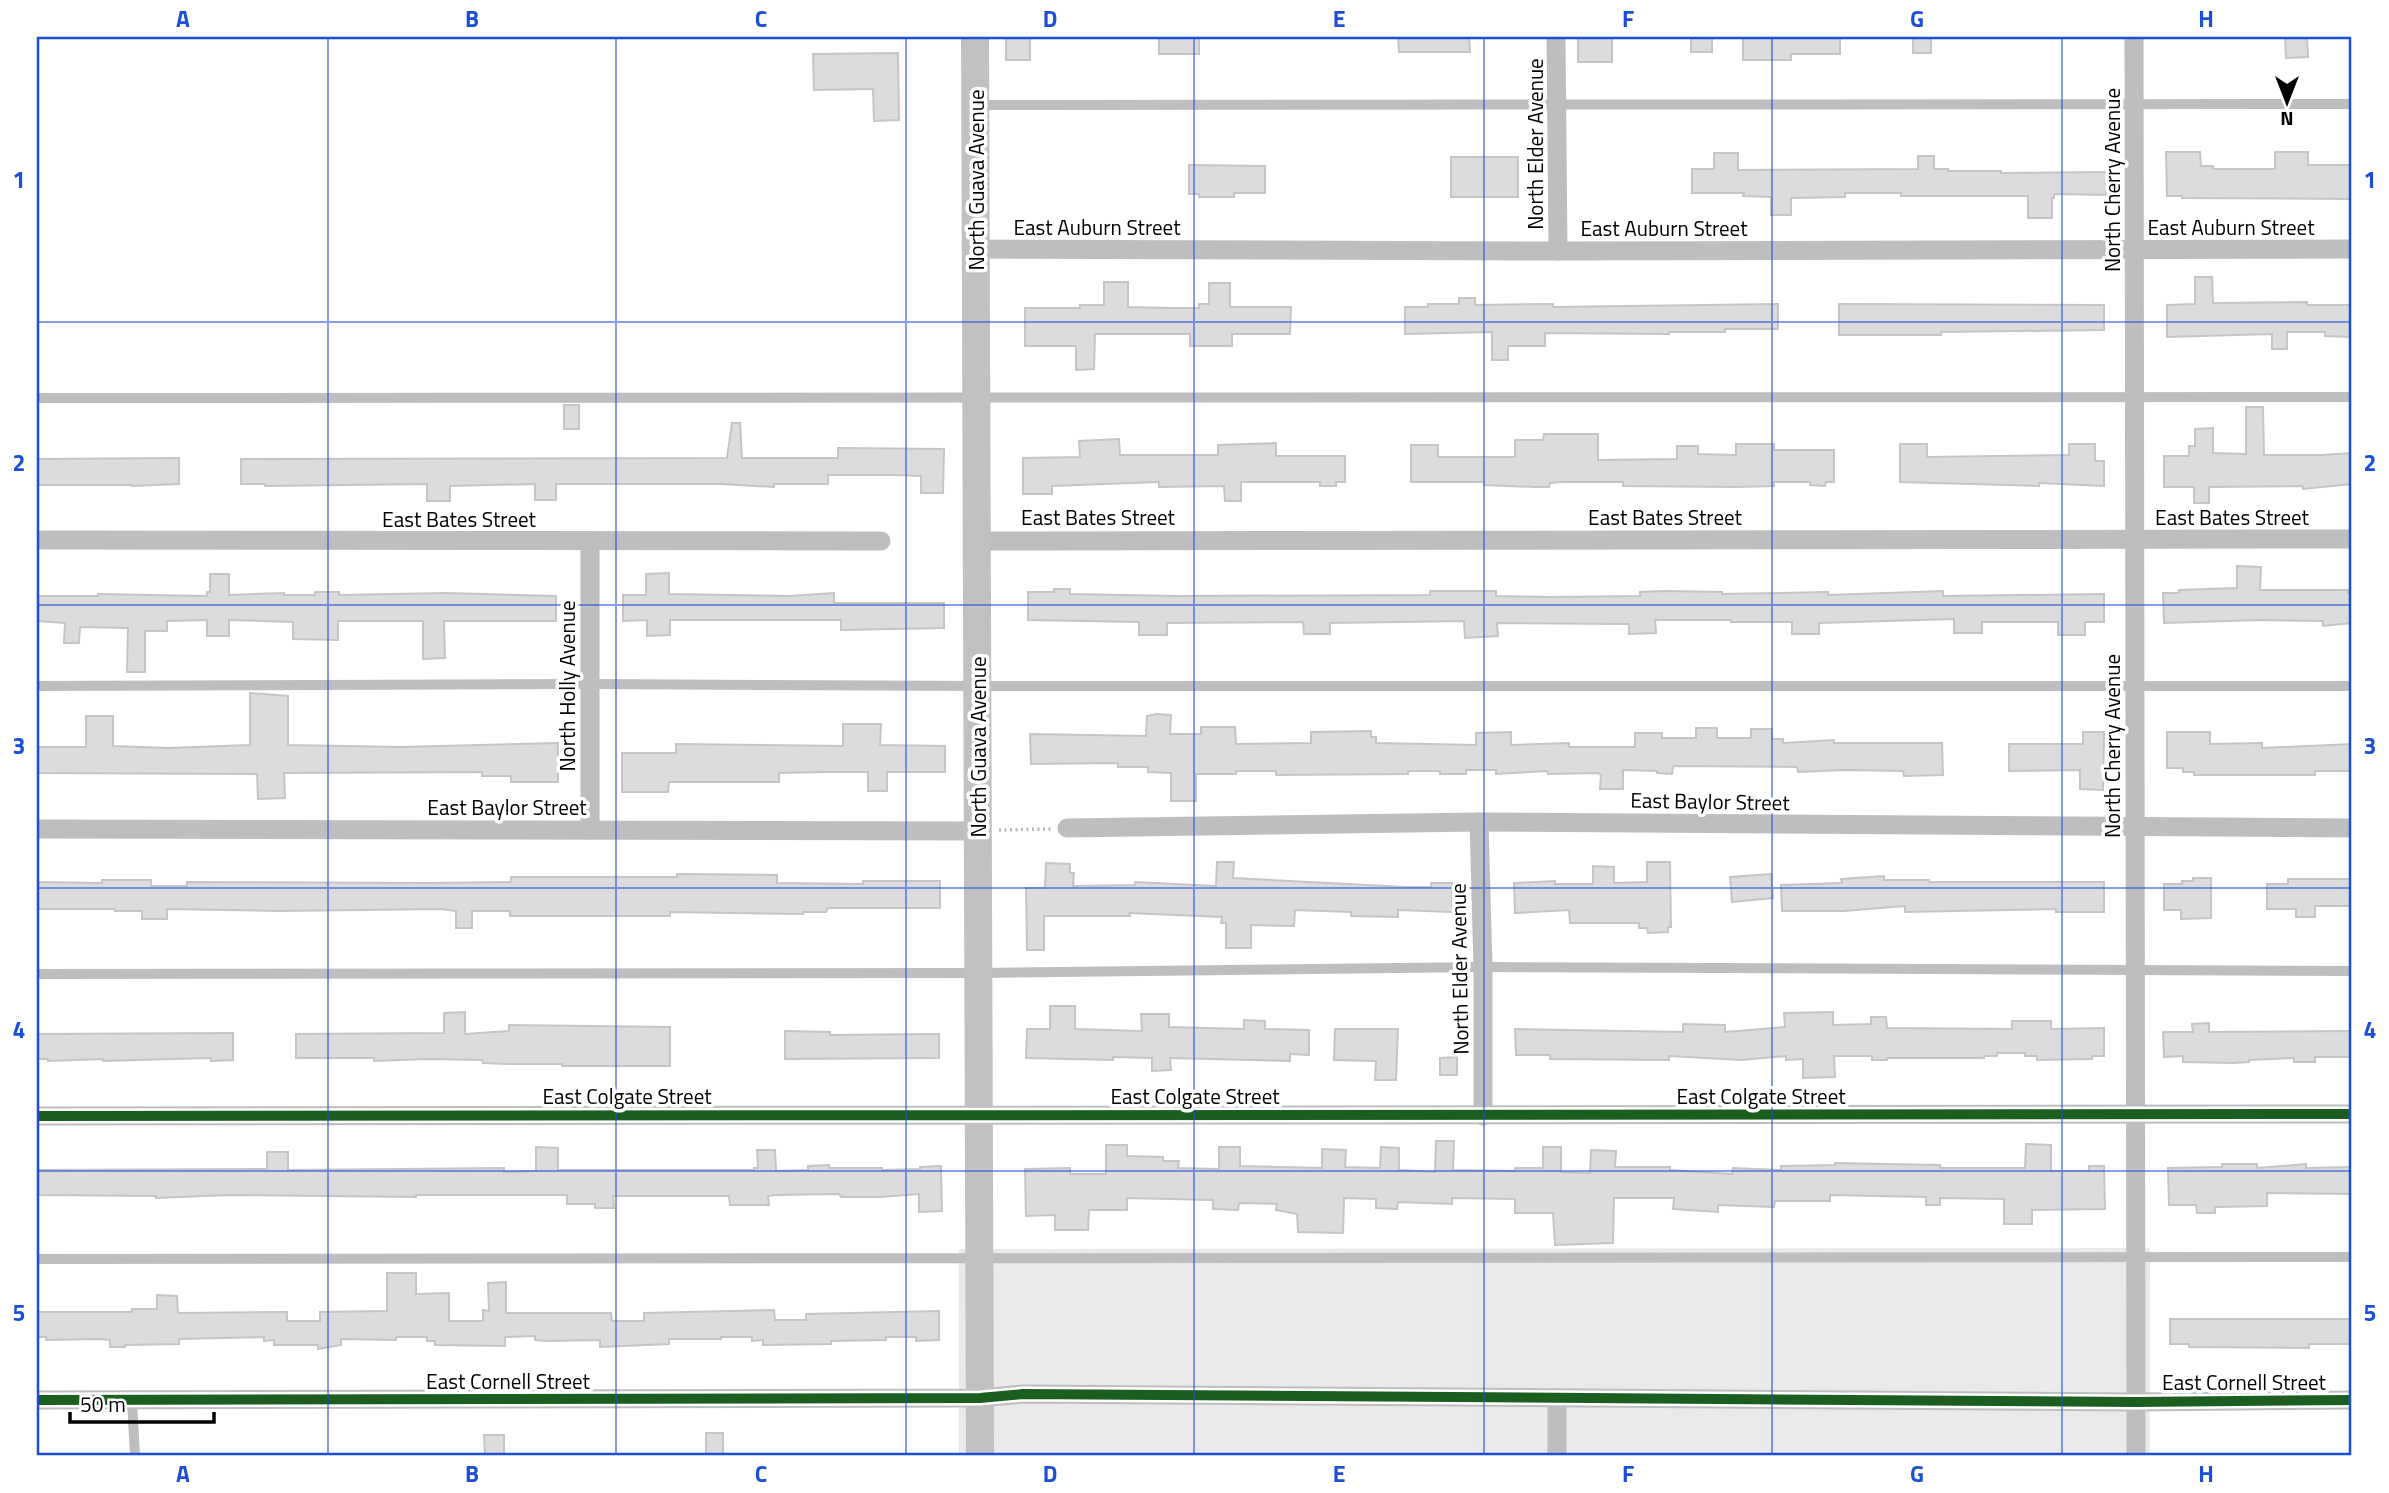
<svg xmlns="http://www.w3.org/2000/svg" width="2389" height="1493" font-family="'Titillium Web',sans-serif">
<rect width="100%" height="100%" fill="#fff"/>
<path fill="#eaeaea" d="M2150,1248V1456H959V1249Z"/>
<g fill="#dcdcdc" stroke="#c5c5c5" stroke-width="2">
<rect x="1006" y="37" width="24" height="23"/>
<rect x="1159" y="37" width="40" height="17"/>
<path d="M1398,37H1469L1470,52H1399Z"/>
<rect x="1578" y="37" width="34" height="25"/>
<rect x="1691" y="37" width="21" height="15"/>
<path d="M1743,37H1840V54H1791V60H1743Z"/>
<rect x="1913" y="37" width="18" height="16"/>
<path d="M2285,37H2307L2308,57L2286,58Z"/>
<path d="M898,53L899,120L874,121L873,89L814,90L813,54Z"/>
<path d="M2166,152H2200L2201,166H2213V169H2275V152H2308V165H2352V199L2182,198V196H2167Z"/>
<path d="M1714,153H1738V170L1918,169V156H1934V169H1948V171H2001V173L2107,172L2106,195L2054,194V198H2052V218H2028V196H1901V193H1845V197L1791,198V215H1771V197L1743,196L1744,193H1692V169H1714Z"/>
<rect x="1451" y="157" width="67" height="40"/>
<path d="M1189,165L1265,166V193H1234V197H1199V194H1189Z"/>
<path d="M2195,277H2212L2213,303L2307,302V305H2352V337L2325,336V332H2287V349H2272V334L2167,337V305L2195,304Z"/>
<path d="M1104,282H1128V307L1169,308H1199V304H1209V283H1230V307H1291L1290,334H1232V346H1190V334H1095L1094,369L1076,370V346H1025V308H1080V305H1104Z"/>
<path d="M1459,298H1475V305L1553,304V307L1778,304V329H1725V332H1669V334L1545,333V346H1508V360H1492V332L1405,334V307H1428V304H1459Z"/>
<path d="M1839,304L2104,305V330L1941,332V335H1839Z"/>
<rect x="564" y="405" width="15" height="24"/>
<path d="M2246,407H2263L2264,455H2321L2352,453V484L2303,489V486L2209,487V503H2194V487H2164V456H2189V446H2195V429L2213,428V453L2246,454Z"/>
<path d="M732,423H740L742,458H838V448L944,449L943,493H921V476L897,475H828V484H774V487L721,484H556V500H535V484L450,486V501H427V484L265,486V484H241V459L727,458Z"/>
<path d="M1544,434H1598V460L1677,459V446H1698V454L1736,455V444H1774V450H1834V482H1826L1825,486L1810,485V482H1774V486L1736,487L1623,486V482H1561L1550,483L1549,487H1535L1484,485V482H1411V445H1438V457H1515V440H1543Z"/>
<path d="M1119,439L1120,455H1218V445L1276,443V456H1345V482H1336V486H1320V482H1241V501H1225L1224,486L1159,487V482L1052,486V494H1023V458L1080,457L1079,441Z"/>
<path d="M1900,444H1927V457L2069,455V444H2095V461H2104V486L2039,483V486L1900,482Z"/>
<path d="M179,458V484L132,486V485H37V459Z"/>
<path d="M2237,566L2261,567L2260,590H2348V593H2352V623L2323,626V621L2260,620L2164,623L2163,593H2179V590L2237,588Z"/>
<path d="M669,573V594L789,596L834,593V603H944V628L841,630V620H670V635L647,636V620L623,621V595H646V574Z"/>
<path d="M210,574H229V595L284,593V595H315V592H339V595L447,593L556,596V621H444L445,658L423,659V621H338V640L293,639V622L229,620V636H207V620L167,621V631H145V672H127L128,628L80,627L79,643H64L65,623L37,621V596H98V594L207,596V592H210Z"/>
<path d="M1054,589H1070V594L1177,596L1430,595V591H1496V596L1550,597L1640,596V592L1665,591L1722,592V594L1828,592V595L1943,591V596L2104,594V622H2085V635H2058V622H1982V633H1954V619L1819,623V634H1792V622H1731V620H1655L1656,633L1629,634V624L1497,623L1498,636L1465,638L1464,621L1330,623V634H1304L1303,622L1167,623V635H1139V622L1028,620V592H1054Z"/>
<path d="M250,693L288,696V745L400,747L558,743V782H511V776H482V772L284,773L285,798L258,799L257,774L37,773V747H86V716H113V746L169,748L250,745Z"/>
<path d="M1156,714L1171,715L1170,734H1201V727H1235L1236,744L1311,743V732L1371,731V737H1376V743L1476,745V733L1511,732V745L1569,743V747H1635V733H1662V738H1696V728H1717V738H1751V729H1772V739H1783V743L1834,740V743H1942L1943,775L1904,776L1903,771L1844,770L1798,772L1797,767L1673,766L1672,774L1657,773V771L1623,770V789H1600L1601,775L1598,773L1548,774L1547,771L1496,774V770H1466V774H1440V771H1408V774L1276,775V771H1236V774H1196V801H1171V773L1148,772V767H1118V763L1031,764L1030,734L1146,736L1147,716Z"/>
<path d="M843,724H881L880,745L945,746V772H887V791H868V772H824L779,773V782H669L668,792H622V753H676V744L843,746Z"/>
<path d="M2083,732H2104L2103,790L2080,789V770L2009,771V744H2083Z"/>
<path d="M2167,732H2210V744L2262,743V748L2352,744V771H2315V775H2194V772H2183V768H2167Z"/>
<path d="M1217,862H1234L1233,878L1406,887H1431V883H1452V912L1398,910V917L1351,916V912L1295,910L1294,926L1251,925V948H1226V923H1221L1222,917L1129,913L1130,916H1044V950H1027L1026,888H1045L1046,863L1070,864V873H1074L1073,886L1135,885V882L1216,886Z"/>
<path d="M1647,862H1670L1671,927H1668V932L1648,933L1647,928H1639V923H1570L1569,910L1515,913L1514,883L1555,881V884H1593V866L1614,867V883L1647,882Z"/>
<path d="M677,874L777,875V883L863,884V881H940V908H828L826,912H803V914L670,912V916H510V911H472V928H456V911L441,909L278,911L167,909V919H142V911H115V909H37V882L102,883V880H151V886H187V882L428,883L511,882V877H677Z"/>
<path d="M1771,874L1773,898L1732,902L1730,877Z"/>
<path d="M1884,876V880H1929V882H2104V912H2056V909L1905,912V906L1844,911H1782L1781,885L1842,883L1841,879Z"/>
<path d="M2193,878H2211V918L2181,919V910H2164V884H2182V881H2193Z"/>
<path d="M2288,879H2352V906H2315V917H2296V909H2267V884H2288Z"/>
<path d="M1050,1006H1075V1029L1142,1031L1141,1014H1169V1027L1244,1029V1020L1265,1021V1029L1309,1030V1055L1290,1054V1061L1170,1058L1171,1070L1152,1071V1058L1113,1057V1060L1026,1058L1027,1029H1050Z"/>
<path d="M465,1012V1034L509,1031V1025L670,1027V1066H562V1064H508L483,1063L482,1060L428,1059L374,1061V1058H296V1034L444,1033V1013Z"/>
<path d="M1833,1012V1025L1871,1024V1017H1886L1887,1028L2012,1029V1021H2051V1029L2104,1028V1056H2092V1059L2037,1060V1056H2025V1053H1997V1056H1984V1058H1887V1060H1872V1056H1834L1835,1077L1803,1078V1059L1786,1060V1056L1741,1060L1669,1056V1060L1550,1059V1055H1516L1515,1029L1683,1032V1024L1725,1025V1032L1785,1027L1784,1013Z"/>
<path d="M2209,1023V1032L2352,1031V1057H2315V1062H2294V1058L2249,1060V1062L2233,1063L2183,1062V1056L2164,1057L2163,1032H2193L2192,1024Z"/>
<path d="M1335,1029H1398L1396,1080H1375L1376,1061L1334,1060Z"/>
<path d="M785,1031L830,1032V1035L939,1034V1058L785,1059Z"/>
<path d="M233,1033V1060L211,1061V1058L103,1061V1059L48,1061V1059H37V1034Z"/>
<path d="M1457,1057V1075H1440V1058Z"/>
<path d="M1436,1141H1454L1453,1170L1515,1171V1168H1543V1147H1561V1172L1590,1173L1591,1150L1616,1151L1615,1167H1670V1170L1732,1174L1733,1168L1781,1170V1166L1835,1165V1163L1940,1165V1168H2025L2026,1144L2051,1145V1171H2089V1166H2104L2105,1209L2032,1210V1224H2004V1199L1940,1198V1205H1926V1197L1830,1195V1201H1775L1774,1207L1718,1205V1212L1673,1209L1674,1198H1614L1613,1243L1555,1245L1553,1213H1515V1199L1452,1198V1204L1398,1202L1397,1209L1376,1208V1199L1344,1198L1343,1233L1298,1232L1297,1214L1276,1210L1277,1204L1239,1203L1238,1210L1213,1209V1200L1127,1198V1210H1089L1088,1230H1055V1215L1026,1216L1025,1169L1070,1168V1174H1106V1145H1127V1156L1163,1157V1161H1179L1178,1168L1219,1169V1147H1240V1166L1322,1168V1149L1346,1150L1345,1167L1380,1168L1381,1147L1399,1148V1170L1435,1172Z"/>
<path d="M536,1147L558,1148V1170H754V1168H758L757,1150H775L776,1171L808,1170V1166L829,1165V1168H882V1170L920,1169V1167L941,1166L942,1211L919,1212V1194L880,1197H841L839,1194L776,1195L768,1196L769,1205H730L729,1196H613L614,1208H595V1204H567V1195H416V1197L229,1195L156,1198V1196L37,1195V1170L267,1169V1152H288V1170L504,1168V1172L536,1171Z"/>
<path d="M2222,1164H2257V1168L2306,1164V1168L2352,1167V1194L2267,1193V1206L2215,1207V1213H2197L2196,1205H2169L2168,1168L2222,1167Z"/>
<path d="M387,1273H416V1294L449,1293V1321H483V1310L489,1311L488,1283L506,1282V1313H611L612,1321H644V1313L774,1310L775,1320H806V1314L939,1311V1340L916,1341V1337H886V1340L831,1341V1344L763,1345V1340L752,1341V1337H721V1339H669V1344L600,1347V1340L546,1341L535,1340V1336L505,1337V1346L435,1345V1341H427V1337H396V1340L341,1339V1345L318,1349V1345H274V1340L264,1341V1337L179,1339V1344L125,1345V1347H110V1340L100,1339L46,1340V1337H37V1312H132V1309H157V1295L177,1296L178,1313L287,1312V1321H320V1312L387,1311Z"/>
<path d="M2170,1319H2352V1344H2309V1348L2189,1347V1344H2170Z"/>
<rect x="706" y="1433" width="17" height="23"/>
<path d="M484,1435H504V1456H485Z"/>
</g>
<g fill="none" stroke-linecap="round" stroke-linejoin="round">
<path stroke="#b8b8b8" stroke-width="3.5" stroke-dasharray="2 3.5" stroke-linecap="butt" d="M999,830L1051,829"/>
<g stroke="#bebebe" stroke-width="10">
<path d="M977,105L2352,104"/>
<path d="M37,398L2352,397"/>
<path d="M37,686L590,684L978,686H2352"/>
<path d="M37,974L977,973L1483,967L2352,971"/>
<path d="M37,1259L2352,1257"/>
<path d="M132,1400L135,1456"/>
</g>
<g stroke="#bebebe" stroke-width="19">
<path d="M1556,37L1558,251"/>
<path d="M2134,37L2136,1456"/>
<path d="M976,249L1558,251L2352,249"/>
<path d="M37,540L881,541"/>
<path d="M978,541L2352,539"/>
<path d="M1479,822L1483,967V1116"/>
<path d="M1067,828L1479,822L2352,828"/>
<path d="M37,829L978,831"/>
<path d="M590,830V542"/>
<path d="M37,1116L2352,1114"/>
<path d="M1557,1398V1456"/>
<path d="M37,1400L980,1398L1023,1394L2135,1402L2352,1400"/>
</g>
<path stroke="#c1c1c1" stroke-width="28" d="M975,37L980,1456"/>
<defs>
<g id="cycleway">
<path d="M37,1116L2352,1114"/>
<path d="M37,1400L980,1398L1023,1394L2135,1402L2352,1400"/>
</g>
</defs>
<use href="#cycleway" stroke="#fff" stroke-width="15"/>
<use href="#cycleway" stroke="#1b5e20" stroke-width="10"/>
</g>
<path fill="none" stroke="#1d4ed8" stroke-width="2" stroke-opacity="0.55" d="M328,37V1456M616,37V1456M906,37V1456M1194,37V1456M1484,37V1456M1772,37V1456M2062,37V1456M37,322H2352M37,605H2352M37,888H2352M37,1171H2352"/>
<g text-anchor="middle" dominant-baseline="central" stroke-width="7" stroke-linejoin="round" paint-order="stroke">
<g font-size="21" fill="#000" stroke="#fff">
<text transform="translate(1535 144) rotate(-90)">North Elder Avenue</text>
<text transform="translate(976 180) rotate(-90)">North Guava Avenue</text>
<text transform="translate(2112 180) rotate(-90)">North Cherry Avenue</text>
<text x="1097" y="227">East Auburn Street</text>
<text x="2231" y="227">East Auburn Street</text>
<text x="1664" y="228">East Auburn Street</text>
<text x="1098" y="517">East Bates Street</text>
<text x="1665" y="517">East Bates Street</text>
<text x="2232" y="517">East Bates Street</text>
<text x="459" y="519">East Bates Street</text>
<text transform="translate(567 686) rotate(-90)">North Holly Avenue</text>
<text transform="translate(2112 746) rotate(-90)">North Cherry Avenue</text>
<text transform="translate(978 747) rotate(-90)">North Guava Avenue</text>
<text transform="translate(1710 801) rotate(1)">East Baylor Street</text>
<text x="507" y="807">East Baylor Street</text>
<text transform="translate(1459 969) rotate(-91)">North Elder Avenue</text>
<text x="627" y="1096">East Colgate Street</text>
<text x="1195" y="1096">East Colgate Street</text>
<text x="1761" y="1096">East Colgate Street</text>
<text x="508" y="1381">East Cornell Street</text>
<text x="2244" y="1382">East Cornell Street</text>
</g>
</g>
<rect width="2389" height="1493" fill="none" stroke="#ffffff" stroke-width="77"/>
<g transform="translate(2287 102) rotate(180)" stroke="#ffffff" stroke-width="5" paint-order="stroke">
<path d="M0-5L12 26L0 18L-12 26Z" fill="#000000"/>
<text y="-10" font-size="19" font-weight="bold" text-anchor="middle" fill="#000000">N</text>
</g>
<path d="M70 1412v10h144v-10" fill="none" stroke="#000000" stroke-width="3.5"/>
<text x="80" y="1412" font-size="21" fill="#000000" stroke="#ffffff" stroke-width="5" paint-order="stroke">50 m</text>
<rect x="38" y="38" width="2312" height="1416" fill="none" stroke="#1d4ed8" stroke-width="2.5"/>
<g font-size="23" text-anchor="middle" font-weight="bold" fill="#1d4ed8">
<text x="183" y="27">A</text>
<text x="472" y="27">B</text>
<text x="761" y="27">C</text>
<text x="1050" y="27">D</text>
<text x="1339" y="27">E</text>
<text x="1628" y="27">F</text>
<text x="1917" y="27">G</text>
<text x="2206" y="27">H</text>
<text x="19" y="188">1</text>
<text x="2370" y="188">1</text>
<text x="19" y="471">2</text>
<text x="2370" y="471">2</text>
<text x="19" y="754">3</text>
<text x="2370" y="754">3</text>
<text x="19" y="1038">4</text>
<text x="2370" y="1038">4</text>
<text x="19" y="1321">5</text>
<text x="2370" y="1321">5</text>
<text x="183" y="1482">A</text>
<text x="472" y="1482">B</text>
<text x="761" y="1482">C</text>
<text x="1050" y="1482">D</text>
<text x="1339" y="1482">E</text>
<text x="1628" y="1482">F</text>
<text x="1917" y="1482">G</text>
<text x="2206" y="1482">H</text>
</g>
</svg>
